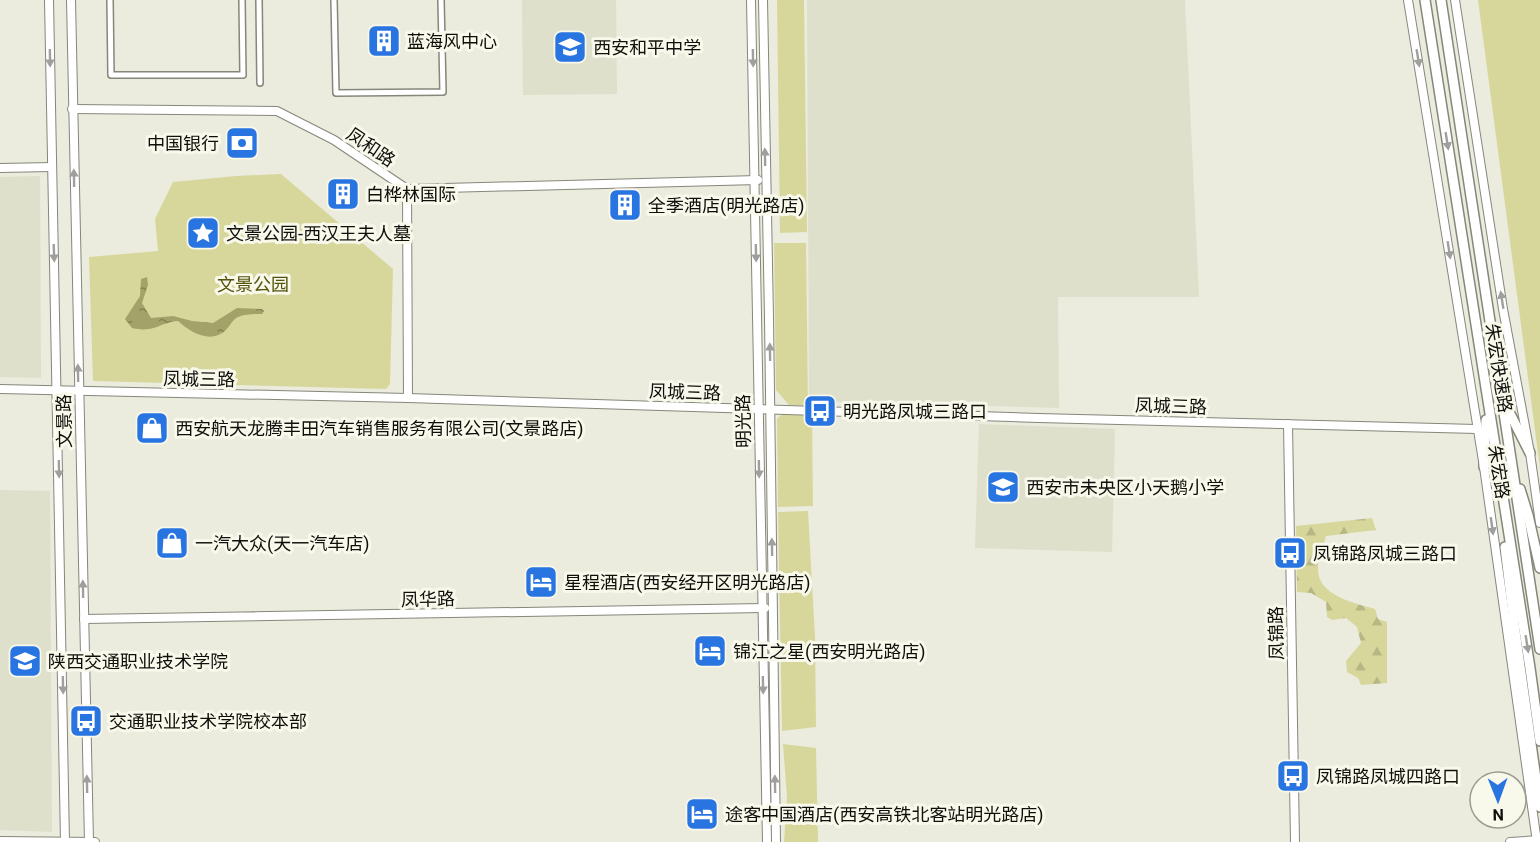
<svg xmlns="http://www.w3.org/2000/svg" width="1540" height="842" font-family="Roboto,'Noto Sans SC',sans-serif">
<defs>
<pattern id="forest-firs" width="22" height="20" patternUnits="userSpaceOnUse" patternTransform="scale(1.5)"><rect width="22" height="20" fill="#d7d79c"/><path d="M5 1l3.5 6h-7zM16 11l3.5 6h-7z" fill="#b7b785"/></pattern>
<pattern id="water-ripples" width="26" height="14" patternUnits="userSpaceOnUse" patternTransform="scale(1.5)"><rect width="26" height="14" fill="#a3a268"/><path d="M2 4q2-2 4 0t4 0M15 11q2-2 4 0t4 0" fill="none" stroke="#838254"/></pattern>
</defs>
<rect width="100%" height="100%" fill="#ebebde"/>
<g fill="#dfe0cb">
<path d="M522,0H616L617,94L523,95Z"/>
<path d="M807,0H1185L1199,297H1058L1059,408L809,401Z"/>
<path d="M40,176L41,378L0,377V177Z"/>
<path d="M979,424L1115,429L1112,552L975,548Z"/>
<path d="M0,490L50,491L52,832L0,830Z"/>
</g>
<path fill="url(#forest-firs)" d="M1372,518L1376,530L1326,536C1324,546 1318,558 1318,568C1317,596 1355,603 1375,609L1378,619L1387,622V683L1361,685L1358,678L1347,672L1346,661L1361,643L1357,627L1346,618L1332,620L1327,617L1326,602L1311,593L1297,592L1296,526Z"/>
<g fill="#d7d79c">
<path d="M777,0H804L807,232L780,233Z"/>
<path d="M1478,0H1540V468Z"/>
<path d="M281,174L393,269L390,384L386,389L93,381L89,257L158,251L155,219L173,182L236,176Z"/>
<path d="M774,243H806L808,406L789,405L776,390Z"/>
<path d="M784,412L812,413L813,506L778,507L777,419Z"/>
<path d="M808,511L815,636L816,727L782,731L778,512Z"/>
<path d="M783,744L816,748L818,842H784L787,797Z"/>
</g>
<path fill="url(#water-ripples)" d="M147,277L148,285L142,303L151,318L173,316L192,321L213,323L237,308L262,309L264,311L262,314C255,314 245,314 238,317C232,320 230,326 225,331C210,344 190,332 178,321C158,323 156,333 132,328L125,319L140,296L141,279Z"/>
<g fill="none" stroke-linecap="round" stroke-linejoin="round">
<defs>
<g id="street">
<path d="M110,0L111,75H243L242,0"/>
<path d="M259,0L260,83"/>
<path d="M334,0L336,93L443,92L441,0"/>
</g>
<g id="secondary">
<path d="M49,0L65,842"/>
<path d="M71,0L89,842"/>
<path d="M751,0L767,842"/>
<path d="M763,0L769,318L776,842"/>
<path d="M1408,0L1484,467L1537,842"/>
<path d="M1455,0L1503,309L1530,453L1540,523"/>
<path d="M72,109L277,111L334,140L407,189L758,180"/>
<path d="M0,168L52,167"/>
<path d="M407,189L408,398"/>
<path d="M0,389L408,398L1038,418L1477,429"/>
<path d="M1288,424L1295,842"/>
<path d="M84,619L765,608"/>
<path d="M0,841L95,842"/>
<path d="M1510,842L1539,840"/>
</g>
<g id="highway">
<path d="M1425,0L1530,668L1540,741"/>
<path d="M1441,0L1540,649"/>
<path d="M1505,404L1530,453"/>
<path d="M1484,467L1486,420"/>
<path d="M1520,489L1528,515L1540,568"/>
<path d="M1505,547L1515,631L1540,807"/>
</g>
</defs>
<use href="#street" stroke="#86867b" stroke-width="8"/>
<use href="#secondary" stroke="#86867b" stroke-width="10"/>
<use href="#highway" stroke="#86867b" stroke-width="12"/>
<use href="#street" stroke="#fff" stroke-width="5"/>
<use href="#secondary" stroke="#fff" stroke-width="8"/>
<use href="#highway" stroke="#fff" stroke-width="9"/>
</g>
<defs><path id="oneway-solid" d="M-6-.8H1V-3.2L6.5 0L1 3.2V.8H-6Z" transform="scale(1.5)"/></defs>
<g fill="#9f9f9d">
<use href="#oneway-solid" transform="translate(50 58) rotate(89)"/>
<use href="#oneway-solid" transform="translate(753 58) rotate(89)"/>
<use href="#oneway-solid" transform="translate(1418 58) rotate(81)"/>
<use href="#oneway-solid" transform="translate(1447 141) rotate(81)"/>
<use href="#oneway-solid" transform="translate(765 157) rotate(-91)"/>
<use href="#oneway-solid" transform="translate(74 178) rotate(-91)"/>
<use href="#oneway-solid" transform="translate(1449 250) rotate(81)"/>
<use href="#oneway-solid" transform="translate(54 253) rotate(88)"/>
<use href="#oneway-solid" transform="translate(756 253) rotate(89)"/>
<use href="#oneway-solid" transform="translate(1502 300) rotate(-99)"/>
<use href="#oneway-solid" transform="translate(770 352) rotate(-91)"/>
<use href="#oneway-solid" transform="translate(78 373) rotate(-91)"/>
<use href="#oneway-solid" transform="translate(59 469) rotate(89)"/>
<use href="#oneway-solid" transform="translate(759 469) rotate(89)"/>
<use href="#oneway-solid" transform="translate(1492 526) rotate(82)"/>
<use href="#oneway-solid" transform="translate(772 547) rotate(-91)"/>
<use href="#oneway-solid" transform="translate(83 589) rotate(-91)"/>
<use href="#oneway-solid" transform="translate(1527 644) rotate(81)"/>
<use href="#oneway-solid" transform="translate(63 685) rotate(89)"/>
<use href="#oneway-solid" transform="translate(763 685) rotate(89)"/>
<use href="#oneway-solid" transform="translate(87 784) rotate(-91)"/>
<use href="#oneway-solid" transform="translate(775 784) rotate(-91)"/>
</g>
<defs>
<symbol id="building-square" viewBox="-11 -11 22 22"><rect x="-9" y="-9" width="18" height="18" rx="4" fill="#2874e0" stroke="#f8f8eb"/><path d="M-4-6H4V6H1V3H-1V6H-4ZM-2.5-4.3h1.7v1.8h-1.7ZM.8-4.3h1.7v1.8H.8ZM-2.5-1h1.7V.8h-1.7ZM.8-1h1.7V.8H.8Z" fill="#fff"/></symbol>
<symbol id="school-square" viewBox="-11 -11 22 22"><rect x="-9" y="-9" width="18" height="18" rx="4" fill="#2874e0" stroke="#f8f8eb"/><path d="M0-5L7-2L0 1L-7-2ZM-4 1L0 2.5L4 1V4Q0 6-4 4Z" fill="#fff"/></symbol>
<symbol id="bank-square" viewBox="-11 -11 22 22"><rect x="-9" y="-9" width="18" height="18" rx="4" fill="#2874e0" stroke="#f8f8eb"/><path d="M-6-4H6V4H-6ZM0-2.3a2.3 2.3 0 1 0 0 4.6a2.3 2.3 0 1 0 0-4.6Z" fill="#fff"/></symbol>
<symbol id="sight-square" viewBox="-11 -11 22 22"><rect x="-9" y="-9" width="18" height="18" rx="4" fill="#2874e0" stroke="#f8f8eb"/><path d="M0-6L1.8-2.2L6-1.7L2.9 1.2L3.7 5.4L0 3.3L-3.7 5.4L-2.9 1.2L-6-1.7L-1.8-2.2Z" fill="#fff"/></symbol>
<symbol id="bus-square" viewBox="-11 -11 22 22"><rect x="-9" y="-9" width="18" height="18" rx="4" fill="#2874e0" stroke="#f8f8eb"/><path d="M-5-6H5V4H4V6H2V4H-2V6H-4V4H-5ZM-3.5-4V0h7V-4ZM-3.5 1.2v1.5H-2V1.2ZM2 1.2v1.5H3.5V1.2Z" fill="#fff"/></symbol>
<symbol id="shop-square" viewBox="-11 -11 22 22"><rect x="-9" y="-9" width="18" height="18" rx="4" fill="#2874e0" stroke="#f8f8eb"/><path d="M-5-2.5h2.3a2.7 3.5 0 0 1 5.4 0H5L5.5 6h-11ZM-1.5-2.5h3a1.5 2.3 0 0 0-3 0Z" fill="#fff"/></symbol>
<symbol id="hotel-square" viewBox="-11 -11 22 22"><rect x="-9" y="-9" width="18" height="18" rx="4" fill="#2874e0" stroke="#f8f8eb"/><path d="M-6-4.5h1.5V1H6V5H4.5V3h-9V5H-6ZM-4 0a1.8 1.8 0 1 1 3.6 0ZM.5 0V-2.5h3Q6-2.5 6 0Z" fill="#fff"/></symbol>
<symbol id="university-square" viewBox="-11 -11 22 22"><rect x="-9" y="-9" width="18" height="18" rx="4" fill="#2874e0" stroke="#f8f8eb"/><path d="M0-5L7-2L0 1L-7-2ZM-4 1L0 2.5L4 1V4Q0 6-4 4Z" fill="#fff"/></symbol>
</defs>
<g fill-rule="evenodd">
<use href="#building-square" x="365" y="22" width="38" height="38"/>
<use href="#school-square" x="551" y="28" width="38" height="38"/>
<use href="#bank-square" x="223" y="124" width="38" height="38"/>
<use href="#building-square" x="324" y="175" width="38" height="38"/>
<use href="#building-square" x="606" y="186" width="38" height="38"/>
<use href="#sight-square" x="184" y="214" width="38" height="38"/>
<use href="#bus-square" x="801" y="392" width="38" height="38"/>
<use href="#shop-square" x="133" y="409" width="38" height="38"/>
<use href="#school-square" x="984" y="468" width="38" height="38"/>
<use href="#shop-square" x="153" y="524" width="38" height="38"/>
<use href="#bus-square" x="1271" y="534" width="38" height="38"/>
<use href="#hotel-square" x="522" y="563" width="38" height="38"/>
<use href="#hotel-square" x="691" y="632" width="38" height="38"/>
<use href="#university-square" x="6" y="642" width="38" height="38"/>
<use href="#bus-square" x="67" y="702" width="38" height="38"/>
<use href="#bus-square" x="1274" y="757" width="38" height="38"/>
<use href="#hotel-square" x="683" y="795" width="38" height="38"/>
</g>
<g text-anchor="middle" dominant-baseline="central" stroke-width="6" stroke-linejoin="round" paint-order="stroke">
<g font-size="18" fill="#0f0f0b" stroke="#f8f8eb" text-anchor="start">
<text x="407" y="41">蓝海风中心</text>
<text x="593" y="47">西安和平中学</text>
<text x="219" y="143" text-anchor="end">中国银行</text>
<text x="366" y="194">白桦林国际</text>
<text x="648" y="205">全季酒店(明光路店)</text>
<text x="226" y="233">文景公园-西汉王夫人墓</text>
<text x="843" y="411">明光路凤城三路口</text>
<text x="175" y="428">西安航天龙腾丰田汽车销售服务有限公司(文景路店)</text>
<text x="1026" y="487">西安市未央区小天鹅小学</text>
<text x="195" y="543">一汽大众(天一汽车店)</text>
<text x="1313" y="553">凤锦路凤城三路口</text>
<text x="564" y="582">星程酒店(西安经开区明光路店)</text>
<text x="733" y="651">锦江之星(西安明光路店)</text>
<text x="48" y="661">陕西交通职业技术学院</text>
<text x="109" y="721">交通职业技术学院校本部</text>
<text x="1316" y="776">凤锦路凤城四路口</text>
<text x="725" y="814">途客中国酒店(西安高铁北客站明光路店)</text>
</g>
<g font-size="18" fill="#0f0f0b" stroke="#f8f8eb">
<text transform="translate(371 147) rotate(34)">凤和路</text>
<text transform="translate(1499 368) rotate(81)">朱宏快速路</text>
<text transform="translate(199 379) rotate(1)">凤城三路</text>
<text transform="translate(685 392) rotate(2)">凤城三路</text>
<text transform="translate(1171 406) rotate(2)">凤城三路</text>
<text transform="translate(64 421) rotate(-91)">文景路</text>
<text transform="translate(743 421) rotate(-91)">明光路</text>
<text transform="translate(1499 472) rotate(81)">朱宏路</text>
<text transform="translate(428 599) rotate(-1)">凤华路</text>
<text transform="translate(1276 633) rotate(-91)">凤锦路</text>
</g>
<g font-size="18" fill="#55540d" stroke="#f8f8eb">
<text x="253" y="284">文景公园</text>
</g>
</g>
<g transform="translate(1498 800) rotate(179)"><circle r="28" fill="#f8f8eb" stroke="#9b9b91" stroke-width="1.5"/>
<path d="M0-4.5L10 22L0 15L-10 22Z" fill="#2874e0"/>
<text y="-9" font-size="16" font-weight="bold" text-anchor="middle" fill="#0f0f0b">N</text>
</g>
</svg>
